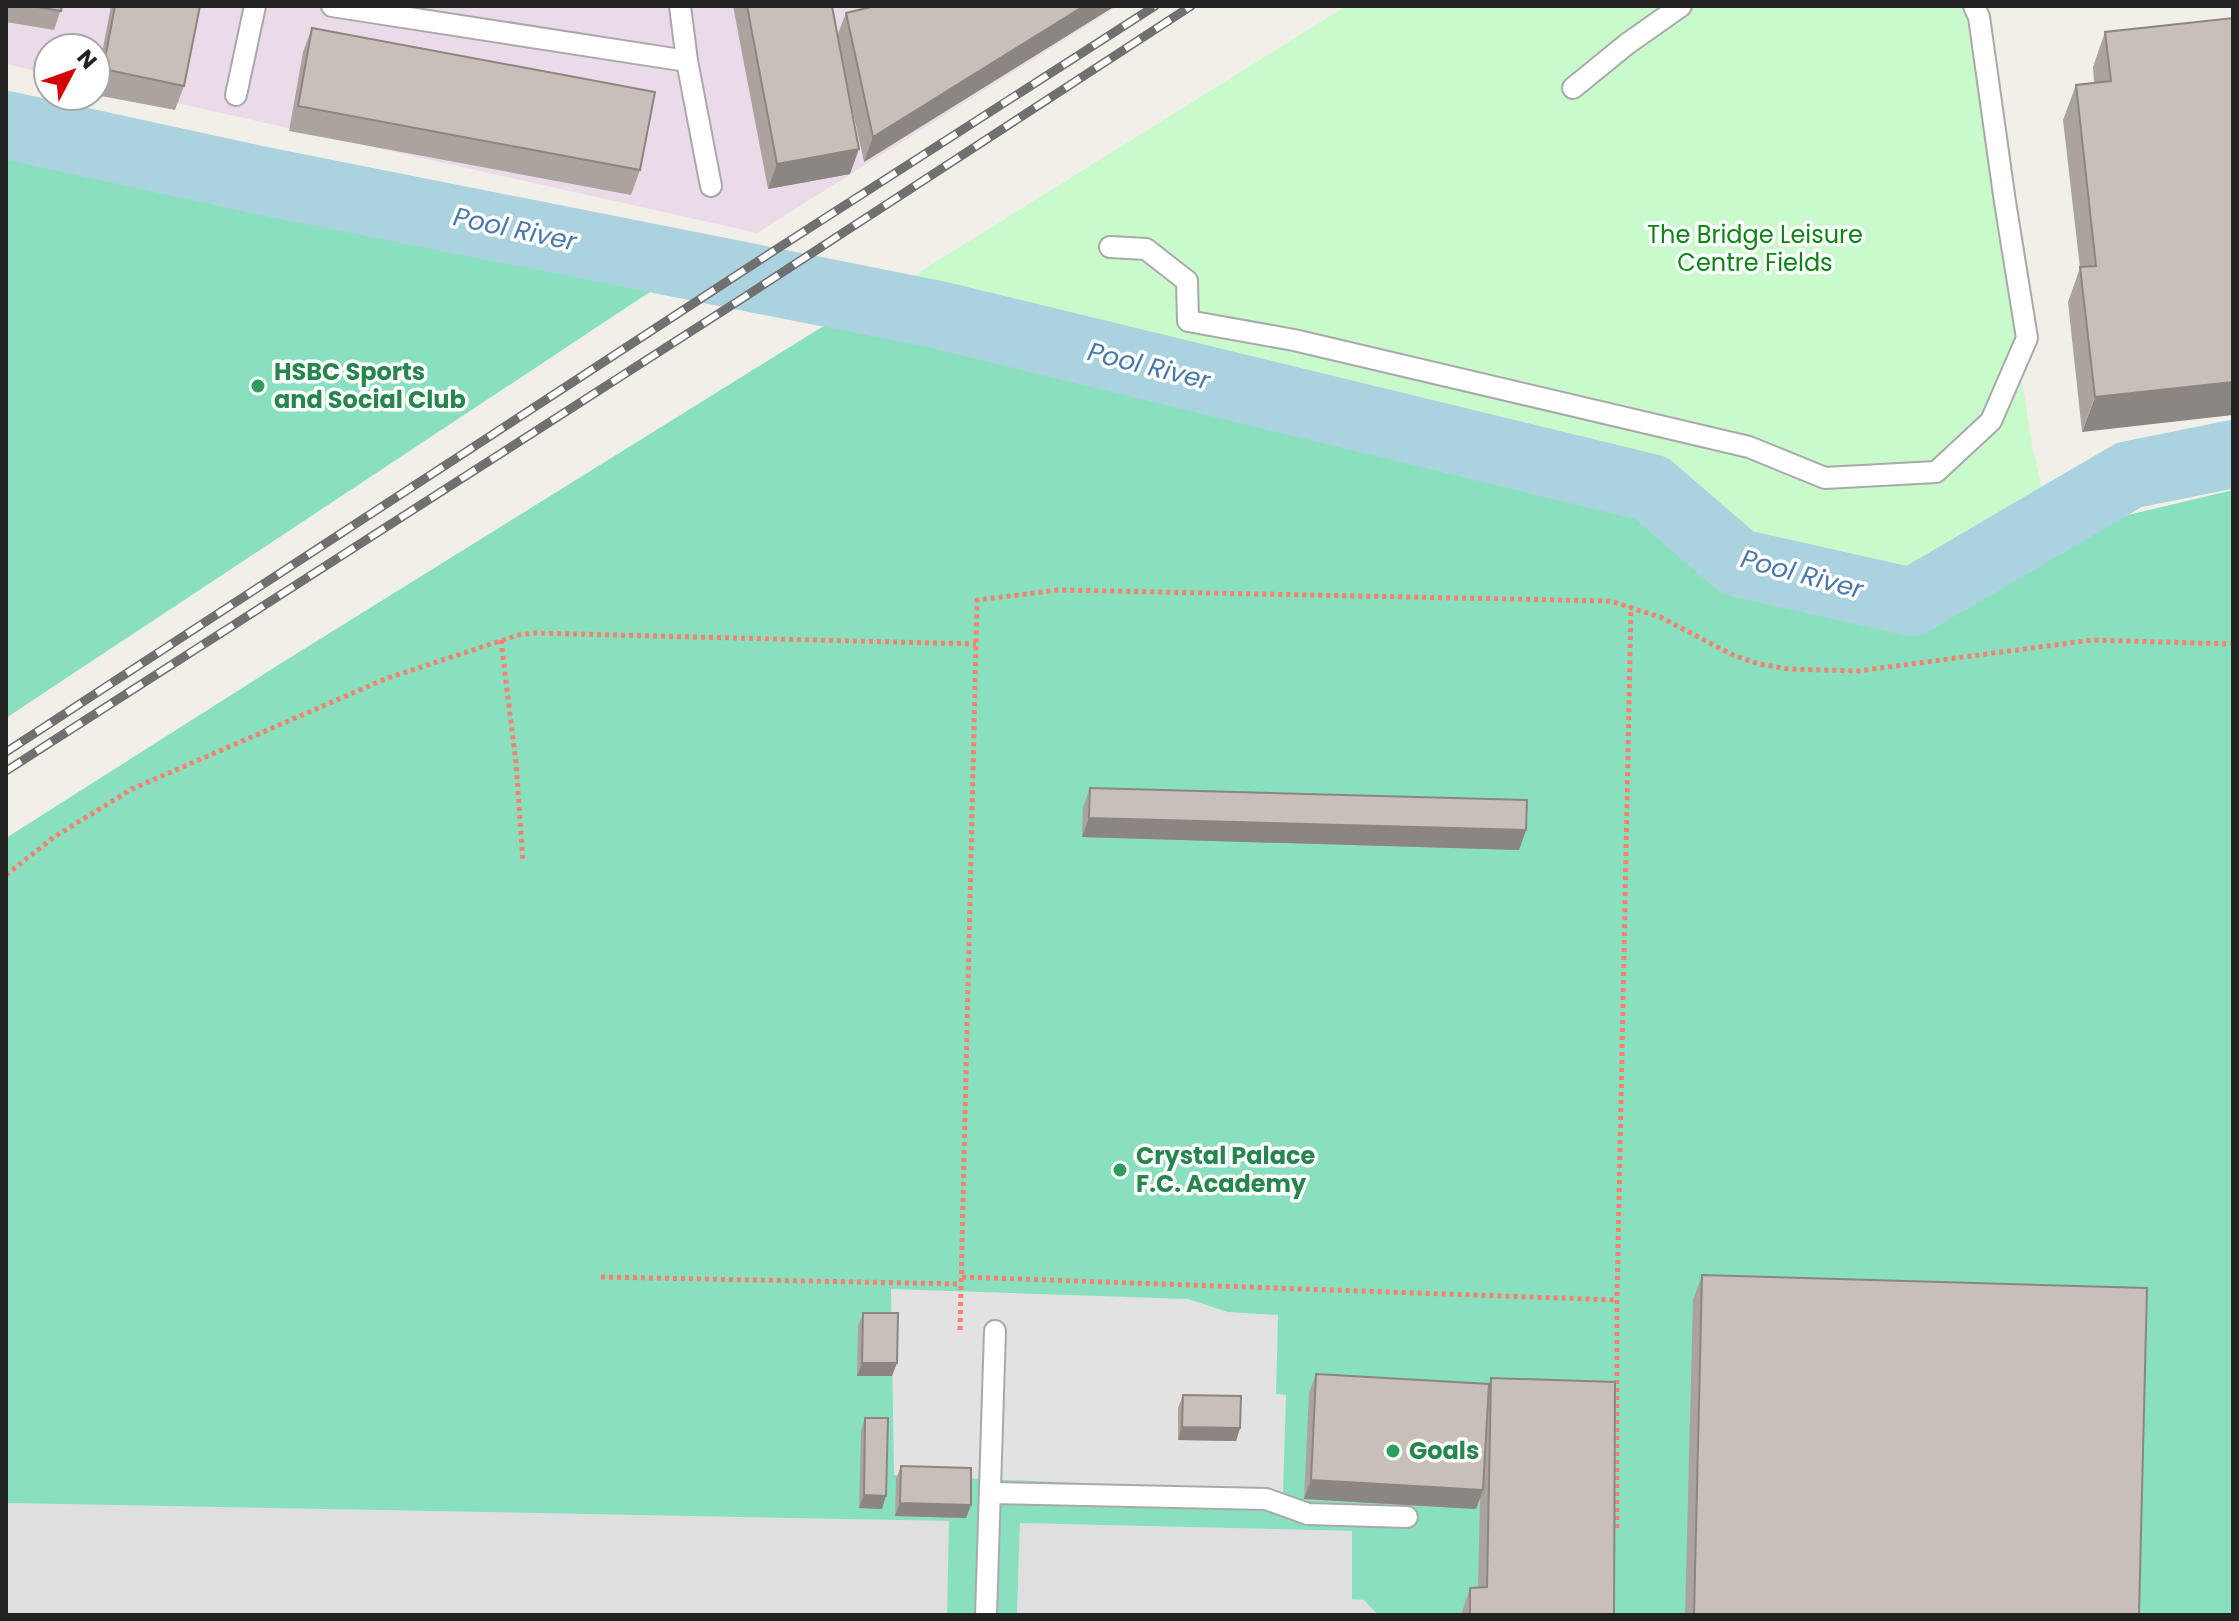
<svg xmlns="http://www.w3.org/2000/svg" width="2239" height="1621" font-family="Poppins,sans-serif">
<rect width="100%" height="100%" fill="#f2efe9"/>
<g fill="#e0dfdf">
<polygon points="6,1503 950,1521 947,1615 6,1615"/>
<polygon points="1020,1523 1352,1531 1352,1598 1364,1600 1378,1615 1017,1615"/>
</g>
<polygon fill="#ebdbe8" points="6,6 1118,6 757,233 96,85 96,48 48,48 48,74 6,64"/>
<polygon fill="#c8facc" points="1346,6 1965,6 2032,445 2043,494 1913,580 1750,552 1667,477 894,288"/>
<g fill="#88e0be">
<polygon points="6,150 326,219 495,247 662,284 6,718"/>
<polygon points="835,319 1624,479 1675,508 1741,576 1772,597 1798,607 1832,615 1881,619 1915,614 1953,603 2014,578 2090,524 2233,490 2233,1615 1378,1615 1364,1600 1352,1599 1352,1531 1020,1523 1017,1615 947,1615 949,1521 6,1503 6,838 283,662"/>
</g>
<polygon fill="#e2e2e2" points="891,1289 1188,1299 1228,1312 1278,1315 1276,1394 1286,1395 1283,1492 894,1475"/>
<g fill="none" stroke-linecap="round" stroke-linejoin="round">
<polyline stroke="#aad3df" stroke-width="68" points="6,125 259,180 939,315 1651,488 1738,563 1912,602 2129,475 2233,454"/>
<defs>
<g id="lane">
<polyline points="332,6 687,61"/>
<polyline points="680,6 687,61 711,186"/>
<polyline points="1573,88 1627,44 1681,6"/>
<polyline points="236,95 255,6"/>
<polyline points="1110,247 1146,249 1187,281 1188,321 1294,340 1749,447 1825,478 1936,472 1991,421 2027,338 2005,202 1979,17 1974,6"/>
<polyline points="990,1493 1266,1499 1308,1514 1407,1517"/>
<polyline points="986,1615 995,1331"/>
</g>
</defs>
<use href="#lane" stroke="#a9a9a9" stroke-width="24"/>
<g stroke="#fa8072" stroke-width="5" stroke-dasharray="4 4" stroke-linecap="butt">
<polyline points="501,640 516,763 523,862"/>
<polyline points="6,875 54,837 132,789 385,679 518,635 535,633 976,644"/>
<polyline points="601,1277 961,1284"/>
<polyline points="962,1277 1616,1300"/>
<polyline points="960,1330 977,600 1059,590 1610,601 1660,617 1733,655 1759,664 1789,669 1858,671 2092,640 2233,644"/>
<polyline points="1617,1528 1617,1300 1631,606"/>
</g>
<use href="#lane" stroke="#fff" stroke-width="20"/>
<defs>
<g id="rail">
<polyline points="6,752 769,254 1155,6"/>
<polyline points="6,771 743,298 1191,6"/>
</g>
</defs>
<use href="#rail" stroke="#707070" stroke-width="9"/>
<use href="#rail" stroke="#fff" stroke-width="6" stroke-dasharray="18" stroke-linecap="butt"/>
</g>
<g fill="#aba49e">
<polygon points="6,6 62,6 54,30 6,22"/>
<polygon points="111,6 200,6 184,86 175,110 96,95 96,84"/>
<polygon points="733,6 832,6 837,36 846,13 875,6 1115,6 864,162 841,57 850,174 768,189"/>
<polygon points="2233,18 2082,432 2068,302 2080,268 2063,120 2076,85 2094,83 2093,67 2105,32"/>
<polygon points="312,28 640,170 631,195 289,131 303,52"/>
<polygon points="1090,788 1526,830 1519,850 1082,837 1083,807"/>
<polygon points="1702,1275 2139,1615 1685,1615 1693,1300"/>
<polygon points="863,1313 892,1376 857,1376 858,1326"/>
<polygon points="1316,1374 1489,1384 1491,1378 1614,1615 1461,1615 1470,1588 1478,1588 1480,1498 1476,1509 1304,1499 1309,1393"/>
<polygon points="1183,1395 1240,1428 1236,1441 1178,1440 1178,1408"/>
<polygon points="865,1418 882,1509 859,1508 861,1431"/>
<polygon points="901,1466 971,1505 966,1518 895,1516 896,1479"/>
</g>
<g fill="#8b8681">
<polygon points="1084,6 1115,6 864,162 873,137"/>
<polygon points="859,149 850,174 768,189 777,164"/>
<polygon points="2233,382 2233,415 2082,432 2095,397"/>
<polygon points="1089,818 1526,830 1519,850 1082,837"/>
<polygon points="862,1363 897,1363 892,1376 857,1376"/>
<polygon points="1182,1427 1240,1428 1236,1441 1178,1440"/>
<polygon points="1311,1480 1483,1490 1476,1509 1304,1499"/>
<polygon points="864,1495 886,1496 882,1509 859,1508"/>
<polygon points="900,1503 971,1505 966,1518 895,1516"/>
</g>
<g fill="#c7bfb8" stroke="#8b8681" stroke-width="2">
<polygon points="32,6 62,6 61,11"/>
<polygon points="115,6 200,6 184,86 103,69"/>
<polygon points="747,6 832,6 859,149 777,164"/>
<polygon points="875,6 1084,6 873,137 846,13"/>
<polygon points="2233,18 2233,382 2095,397 2080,267 2096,266 2076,85 2111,81 2105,32"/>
<polygon points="312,28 655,92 640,170 298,106"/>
<polygon points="1090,788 1527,800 1526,830 1089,818"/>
<polygon points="1702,1275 2147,1288 2139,1615 1694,1615"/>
<polygon points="863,1313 898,1313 897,1363 862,1363"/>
<polygon points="1316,1374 1489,1384 1483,1490 1311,1480"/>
<polygon points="1491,1378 1615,1382 1614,1615 1470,1615 1470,1588 1487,1587"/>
<polygon points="1183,1395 1241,1396 1240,1428 1182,1427"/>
<polygon points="865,1418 888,1418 886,1496 864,1495"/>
<polygon points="901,1466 971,1468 971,1505 900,1503"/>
</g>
<g fill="#2e9e5b" stroke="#fff" stroke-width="3">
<circle cx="258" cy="386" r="8"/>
<circle cx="1120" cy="1170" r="8"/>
<circle cx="1393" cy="1451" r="8"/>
</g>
<g text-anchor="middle" stroke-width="7" stroke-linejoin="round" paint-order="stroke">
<g font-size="24" fill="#0c8416" stroke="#fff">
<text x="1755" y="243">The Bridge Leisure<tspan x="1755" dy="28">Centre Fields</tspan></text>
</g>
<g font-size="24" font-weight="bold" fill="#27864d" stroke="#fff" text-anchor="start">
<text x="274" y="380">HSBC Sports<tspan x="274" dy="28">and Social Club</tspan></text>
<text x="1136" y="1164">Crystal Palace<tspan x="1136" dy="28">F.C. Academy</tspan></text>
<text x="1409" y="1459">Goals</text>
</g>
<g font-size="26" font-style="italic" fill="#4a7aab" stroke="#fff">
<text transform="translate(515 229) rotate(12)" y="9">Pool River</text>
<text transform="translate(1149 366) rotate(14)" y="9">Pool River</text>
<text transform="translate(1802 574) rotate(15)" y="9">Pool River</text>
</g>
</g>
<rect width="2239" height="1621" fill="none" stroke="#222222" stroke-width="16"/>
<g transform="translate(72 72) rotate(49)"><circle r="38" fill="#ffffff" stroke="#a7a7a7" stroke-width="2"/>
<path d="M0-6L14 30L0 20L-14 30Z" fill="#d40000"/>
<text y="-12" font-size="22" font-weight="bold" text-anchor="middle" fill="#222222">N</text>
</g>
</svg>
